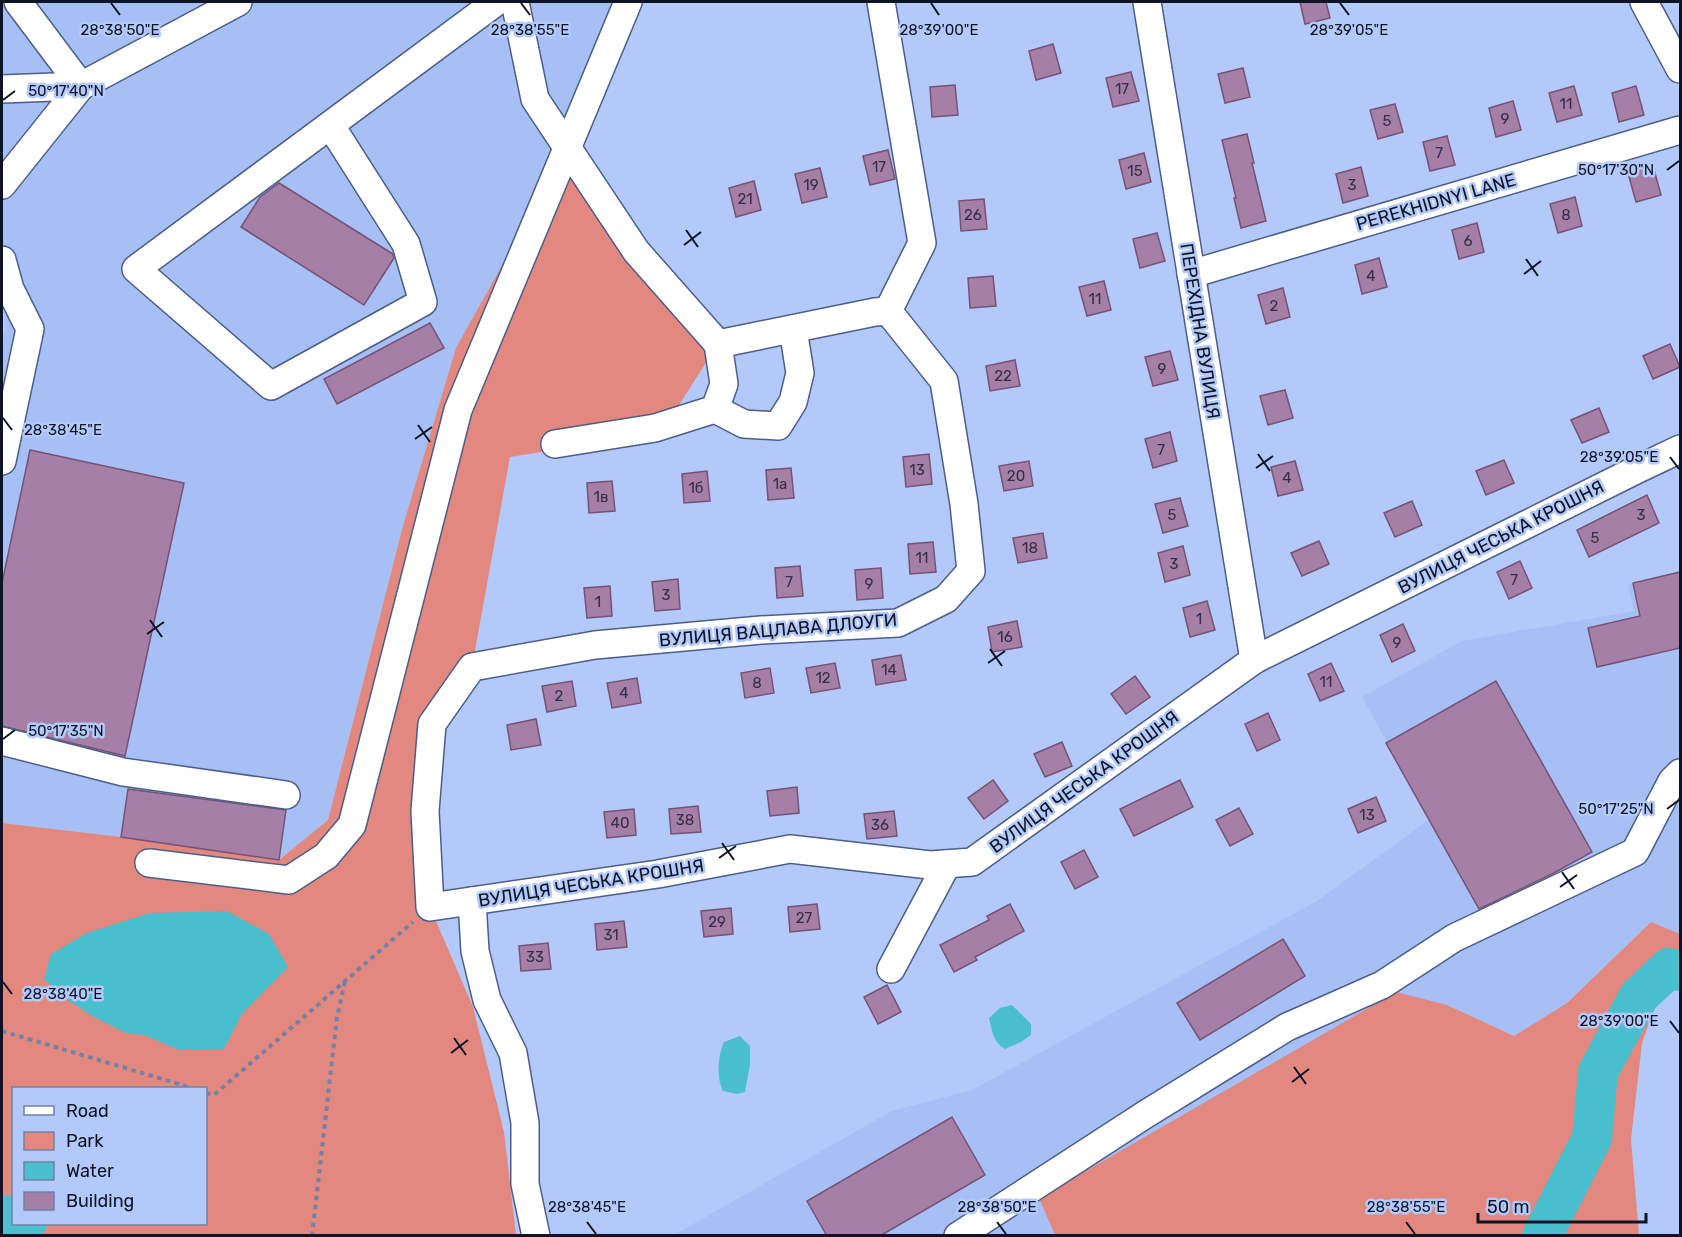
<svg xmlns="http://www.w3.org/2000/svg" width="1682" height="1237" font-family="Rubik,sans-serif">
<rect width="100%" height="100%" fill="#b3c9f9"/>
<g fill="#a6bff5">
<polygon points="2,2 628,2 403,526 328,820 279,860 121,837 2,823 2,344 6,329 2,289"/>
<polygon points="1680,571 1680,934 1651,922 1567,1003 1514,1036 1447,1005 1039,1198 1055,1235 672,1236 892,1111 972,1090 1317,901 1430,819 1362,697 1462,641 1634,611 1628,585"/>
</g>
<g fill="#e2887f" fill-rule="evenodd">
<path d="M 568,147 L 718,344 L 661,433 L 510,457 L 472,667 L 432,724 L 430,907 L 473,1007 L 504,1132 L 516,1235 L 2,1236 L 2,823 L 121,837 L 279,860 L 328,820 L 403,526 L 456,348 ZM 14,1088 L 206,1088 L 206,1224 L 14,1224 Z"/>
<polygon points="1651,922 1680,934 1680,971 1669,969 1642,1043 1631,1139 1639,1235 1055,1235 1039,1198 1396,992 1447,1005 1514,1036 1567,1003"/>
</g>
<g fill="#4abfcd">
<polygon points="227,911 269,934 288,967 242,1014 224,1049 179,1050 144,1035 126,1033 94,1017 66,999 44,979 51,954 87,933 150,913"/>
<path d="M 1012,1005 L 1031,1024 L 1031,1035 L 1021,1042 L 1005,1049 C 993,1042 992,1031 989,1018 L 1000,1008 Z"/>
<path d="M 740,1036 L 750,1046 L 750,1064 L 745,1092 L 737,1094 L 723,1091 C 716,1077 718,1055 724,1042 Z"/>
<polygon points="2,1195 13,1196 14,1224 49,1224 42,1235 2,1235"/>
</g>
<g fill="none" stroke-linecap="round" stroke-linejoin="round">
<polyline stroke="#4abfcd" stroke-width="40" points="1542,1236 1592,1138 1598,1072 1639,996 1669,968 1680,971"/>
</g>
<g fill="#a57fa6" stroke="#765277" stroke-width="1.5">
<polygon points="1300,2 1326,2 1330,18 1305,24"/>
<polygon points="1053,44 1061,73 1036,80 1029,51"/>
<polygon points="1243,68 1250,97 1225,103 1218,74"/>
<polygon points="1131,72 1139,101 1113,107 1106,78"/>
<polygon points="955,85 958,115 932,117 930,87"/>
<polygon points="1574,86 1582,115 1557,122 1549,93"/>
<polygon points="1636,86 1644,115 1619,122 1612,93"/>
<polygon points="1513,101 1521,130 1496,137 1489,108"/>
<polygon points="1395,104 1403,132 1378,139 1370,110"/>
<polygon points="1247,134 1254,163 1252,163 1266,221 1241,228 1234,198 1236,198 1222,140"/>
<polygon points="1447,136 1455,165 1430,171 1423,142"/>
<polygon points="888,150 895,179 870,185 863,156"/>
<polygon points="1144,153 1151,182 1126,189 1119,160"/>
<polygon points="1653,166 1661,195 1636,202 1628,173"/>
<polygon points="1361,167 1368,196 1343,203 1336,174"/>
<polygon points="820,168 827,197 802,203 795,174"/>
<polygon points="754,181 761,210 736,217 729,188"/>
<polygon points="279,183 393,254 394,258 364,305 241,227 260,197"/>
<polygon points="1575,197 1582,226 1558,233 1550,204"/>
<polygon points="984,199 987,229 961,231 959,201"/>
<polygon points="1477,223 1484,252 1459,259 1452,230"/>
<polygon points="1157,233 1165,261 1140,268 1133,239"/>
<polygon points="1379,258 1387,287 1362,294 1355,265"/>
<polygon points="993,276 996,306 970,308 968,278"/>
<polygon points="1104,281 1111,310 1087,316 1079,287"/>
<polygon points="1283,288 1290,317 1266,324 1258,295"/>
<polygon points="430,323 444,348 337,404 324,379"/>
<polygon points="1670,344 1680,367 1653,379 1643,356"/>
<polygon points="1170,351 1178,380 1153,386 1145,357"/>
<polygon points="1015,360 1020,386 990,391 986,366"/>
<polygon points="1285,390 1293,418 1268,425 1260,396"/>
<polygon points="1599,408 1609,432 1582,443 1571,420"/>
<polygon points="1170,432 1177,461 1153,468 1145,439"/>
<polygon points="30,450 184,483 125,756 2,726 2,583"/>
<polygon points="929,454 932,484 906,487 903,457"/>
<polygon points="1504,460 1514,483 1486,495 1476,471"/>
<polygon points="1029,461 1033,486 1004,491 999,466"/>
<polygon points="1295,461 1303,490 1278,496 1271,467"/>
<polygon points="791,468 794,498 768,500 766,470"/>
<polygon points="707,471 710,501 684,503 682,474"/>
<polygon points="612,481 615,511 589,513 587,483"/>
<polygon points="1647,495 1659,523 1589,557 1577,530"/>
<polygon points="1180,498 1188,526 1163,533 1155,504"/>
<polygon points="1412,501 1422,525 1395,537 1384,513"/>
<polygon points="1043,533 1047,558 1018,563 1013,538"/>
<polygon points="1319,541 1329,564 1302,576 1291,553"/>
<polygon points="933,542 936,572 910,574 908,544"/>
<polygon points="1183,546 1190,575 1165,582 1158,553"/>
<polygon points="1520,561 1532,588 1509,599 1497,572"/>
<polygon points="800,566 803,596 777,598 775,568"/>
<polygon points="881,568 883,598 857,600 855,570"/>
<polygon points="1680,572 1680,648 1597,667 1588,628 1640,616 1633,583"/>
<polygon points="678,579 680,609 655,611 652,582"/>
<polygon points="610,586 612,616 587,618 584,588"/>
<polygon points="1207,601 1215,630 1190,637 1183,608"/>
<polygon points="1017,621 1022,647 992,652 988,627"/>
<polygon points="1403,624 1415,651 1392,662 1380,635"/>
<polygon points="901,655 906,680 876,685 872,660"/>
<polygon points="835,663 840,688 811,693 806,668"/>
<polygon points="1331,663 1344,691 1320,701 1308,674"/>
<polygon points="770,668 774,693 745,698 741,673"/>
<polygon points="1135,676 1150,697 1126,714 1111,694"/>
<polygon points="637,678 641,703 612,708 607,683"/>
<polygon points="572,681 576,706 547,712 542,686"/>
<polygon points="1496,681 1592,852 1552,874 1479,909 1386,743"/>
<polygon points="1268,713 1280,740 1257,751 1245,724"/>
<polygon points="536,719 541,745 511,750 507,725"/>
<polygon points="1062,742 1072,766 1045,777 1034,754"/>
<polygon points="993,780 1008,801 984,819 968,798"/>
<polygon points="1180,780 1193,807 1134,836 1120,809"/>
<polygon points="797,787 799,813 770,816 767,791"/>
<polygon points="128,789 286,810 279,860 121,837"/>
<polygon points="1376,797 1386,821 1358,833 1348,809"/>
<polygon points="698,806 701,832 671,834 669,809"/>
<polygon points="1239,808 1253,834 1230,846 1216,820"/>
<polygon points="634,809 636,835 607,838 604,812"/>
<polygon points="894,811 897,836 867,839 864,814"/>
<polygon points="1084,850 1098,877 1075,889 1061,862"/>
<polygon points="817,904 820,929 790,932 788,907"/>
<polygon points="1010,904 1024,931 975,957 977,960 954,972 940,945 989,920 987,916"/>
<polygon points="731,908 733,934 704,937 701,911"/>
<polygon points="624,921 627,947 597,950 595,924"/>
<polygon points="1283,939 1305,976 1200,1040 1177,1003"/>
<polygon points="548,943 551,969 521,971 519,946"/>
<polygon points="887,985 901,1012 878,1024 864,997"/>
<polygon points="952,1117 985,1175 880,1236 827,1236 807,1201"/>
</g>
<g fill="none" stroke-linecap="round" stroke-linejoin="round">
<defs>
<g id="minor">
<polyline points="18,2 81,86"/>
<polyline points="515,2 535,99 636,251 718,344 875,312 888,311"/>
<polyline points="881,2 922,243 888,311 944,381 964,504 971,571 946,599 898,623 761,630 595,645 472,667 432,724 425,811 430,907 658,874 790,849 930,865 972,862 1254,660 1638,469 1680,449"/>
<polyline points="1147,2 1254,660"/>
<polyline points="1644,2 1680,69"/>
<polyline points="2,89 81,86"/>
<polyline points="331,126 406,244 423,302 271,386 136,269 496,2"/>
<polyline points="2,185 81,86 238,2"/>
<polyline points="2,260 10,289 30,329 2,461"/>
<polyline points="1191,274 1680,130"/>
<polyline points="715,409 744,424 778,426 793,402 800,373 793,329"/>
<polyline points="555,444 655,428 715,409 724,384 718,344"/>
<polyline points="2,741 123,772 286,795"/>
<polyline points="149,863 289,880 326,856 352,825 458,410 628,2"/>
<polyline points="472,901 475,951 487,1000 513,1053 525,1123 525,1184 536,1236"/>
<polyline points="891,969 947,864"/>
<polyline points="958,1236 1146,1114 1287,1027 1382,985 1454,938 1635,852 1672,781 1680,773"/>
</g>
</defs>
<use href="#minor" stroke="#4c5e88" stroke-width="30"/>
<g stroke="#7282a6" stroke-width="4" stroke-dasharray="4.5 4.5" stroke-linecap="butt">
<polyline points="2,1031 192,1088"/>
<polyline points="206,1093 214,1095 413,922"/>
<polyline points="312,1236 337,1017 345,981"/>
</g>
<use href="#minor" stroke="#fff" stroke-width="27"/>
</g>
<path fill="none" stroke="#0d1425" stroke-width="2" d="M 111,3 L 120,15M 521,3 L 530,15M 931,3 L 939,15M 1340,3 L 1349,15M 3,100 L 15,91M 1667,170 L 1679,161M 686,230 L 698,247M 684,245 L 701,232M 1526,259 L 1538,276M 1524,274 L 1541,261M 3,418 L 12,430M 418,425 L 430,442M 415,439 L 432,427M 1258,454 L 1270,471M 1670,457 L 1679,469M 1256,468 L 1273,456M 150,620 L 162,637M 147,634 L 164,622M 990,649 L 1002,666M 988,663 L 1005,651M 3,739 L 15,730M 1667,809 L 1679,800M 722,843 L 734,860M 719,858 L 736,846M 1562,872 L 1574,889M 1560,887 L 1577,875M 3,982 L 12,994M 1670,1021 L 1679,1033M 454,1038 L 466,1055M 451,1053 L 468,1040M 1294,1067 L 1306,1084M 1292,1082 L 1309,1069M 587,1222 L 596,1234M 997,1222 L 1006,1234M 1406,1222 L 1415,1234"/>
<g text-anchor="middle" stroke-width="5" stroke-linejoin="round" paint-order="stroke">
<g font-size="15" fill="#332f45">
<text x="1122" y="94">17</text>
<text x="1566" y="109">11</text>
<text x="1505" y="124">9</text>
<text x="1387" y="126">5</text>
<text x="1439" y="158">7</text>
<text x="879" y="172">17</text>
<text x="1135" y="176">15</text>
<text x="811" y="190">19</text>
<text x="1352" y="190">3</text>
<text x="745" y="204">21</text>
<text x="973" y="220">26</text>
<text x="1566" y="220">8</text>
<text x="1468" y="246">6</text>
<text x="1371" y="281">4</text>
<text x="1095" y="304">11</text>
<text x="1274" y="311">2</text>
<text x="1162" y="374">9</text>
<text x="1003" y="381">22</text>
<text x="1161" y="455">7</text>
<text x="917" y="475">13</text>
<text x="1016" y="481">20</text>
<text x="1287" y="483">4</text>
<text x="780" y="489">1а</text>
<text x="696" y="493">1б</text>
<text x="601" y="502">1в</text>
<text x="1172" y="520">5</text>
<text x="1641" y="520">3</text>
<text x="1595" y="543">5</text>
<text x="1030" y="553">18</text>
<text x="922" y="563">11</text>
<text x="1174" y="569">3</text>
<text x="1514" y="585">7</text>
<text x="789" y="587">7</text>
<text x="869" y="589">9</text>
<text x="666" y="600">3</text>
<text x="598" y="607">1</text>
<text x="1199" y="624">1</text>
<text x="1005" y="642">16</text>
<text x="1397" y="648">9</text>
<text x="889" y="675">14</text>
<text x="823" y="683">12</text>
<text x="1326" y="687">11</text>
<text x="757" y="688">8</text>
<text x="624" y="698">4</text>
<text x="559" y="701">2</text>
<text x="1367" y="820">13</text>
<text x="685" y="825">38</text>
<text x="620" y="828">40</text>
<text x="880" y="830">36</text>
<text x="804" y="923">27</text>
<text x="717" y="927">29</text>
<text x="611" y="940">31</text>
<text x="535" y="962">33</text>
</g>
<g font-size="18" fill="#0d1425" stroke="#b3c9f9">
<text transform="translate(1436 202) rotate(-16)" y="6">PEREKHIDNYI LANE</text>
<text transform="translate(1200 331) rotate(81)" y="6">ПЕРЕХІДНА ВУЛИЦЯ</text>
<text transform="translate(1501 537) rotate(-27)" y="6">ВУЛИЦЯ ЧЕСЬКА КРОШНЯ</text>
<text transform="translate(778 630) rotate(-5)" y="6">ВУЛИЦЯ ВАЦЛАВА ДЛОУГИ</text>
<text transform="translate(1084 782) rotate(-36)" y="6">ВУЛИЦЯ ЧЕСЬКА КРОШНЯ</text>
<text transform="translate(591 883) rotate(-9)" y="6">ВУЛИЦЯ ЧЕСЬКА КРОШНЯ</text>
</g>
</g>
<g font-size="15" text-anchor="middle" fill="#0d1425" stroke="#b3c9f9" stroke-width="5" stroke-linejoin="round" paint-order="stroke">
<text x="120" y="35">28°38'50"E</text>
<text x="530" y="35">28°38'55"E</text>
<text x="939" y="35">28°39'00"E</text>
<text x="1349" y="35">28°39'05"E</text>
<text x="66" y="96">50°17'40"N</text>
<text x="1616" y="175">50°17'30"N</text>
<text x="63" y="435">28°38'45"E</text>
<text x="1619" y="462">28°39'05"E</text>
<text x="66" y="736">50°17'35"N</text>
<text x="1616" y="814">50°17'25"N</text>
<text x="63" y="999">28°38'40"E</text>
<text x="1619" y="1026">28°39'00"E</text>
<text x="587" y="1212">28°38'45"E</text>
<text x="997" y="1212">28°38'50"E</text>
<text x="1406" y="1212">28°38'55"E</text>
</g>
<rect width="1682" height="1237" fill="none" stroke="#0d1425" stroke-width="6"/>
<rect x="12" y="1087" width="195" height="138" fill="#b3c9f9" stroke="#7181a4" stroke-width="1.5"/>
<rect x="24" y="1106" width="30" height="9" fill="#ffffff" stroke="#7181a4" stroke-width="1.5"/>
<text x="66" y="1117" font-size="18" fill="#0d1425">Road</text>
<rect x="24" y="1132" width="30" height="18" fill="#e2887f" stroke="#7181a4" stroke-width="1.5"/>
<text x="66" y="1147" font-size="18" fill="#0d1425">Park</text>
<rect x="24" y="1162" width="30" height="18" fill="#4abfcd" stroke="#7181a4" stroke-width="1.5"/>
<text x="66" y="1177" font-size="18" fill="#0d1425">Water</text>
<rect x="24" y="1192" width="30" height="18" fill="#a57fa6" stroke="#7181a4" stroke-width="1.5"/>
<text x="66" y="1207" font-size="18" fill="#0d1425">Building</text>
<path d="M1478 1213v9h168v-9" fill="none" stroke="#0d1425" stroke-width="3"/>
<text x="1487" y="1213" font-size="18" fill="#0d1425" stroke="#b3c9f9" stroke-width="4.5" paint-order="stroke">50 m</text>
</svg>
